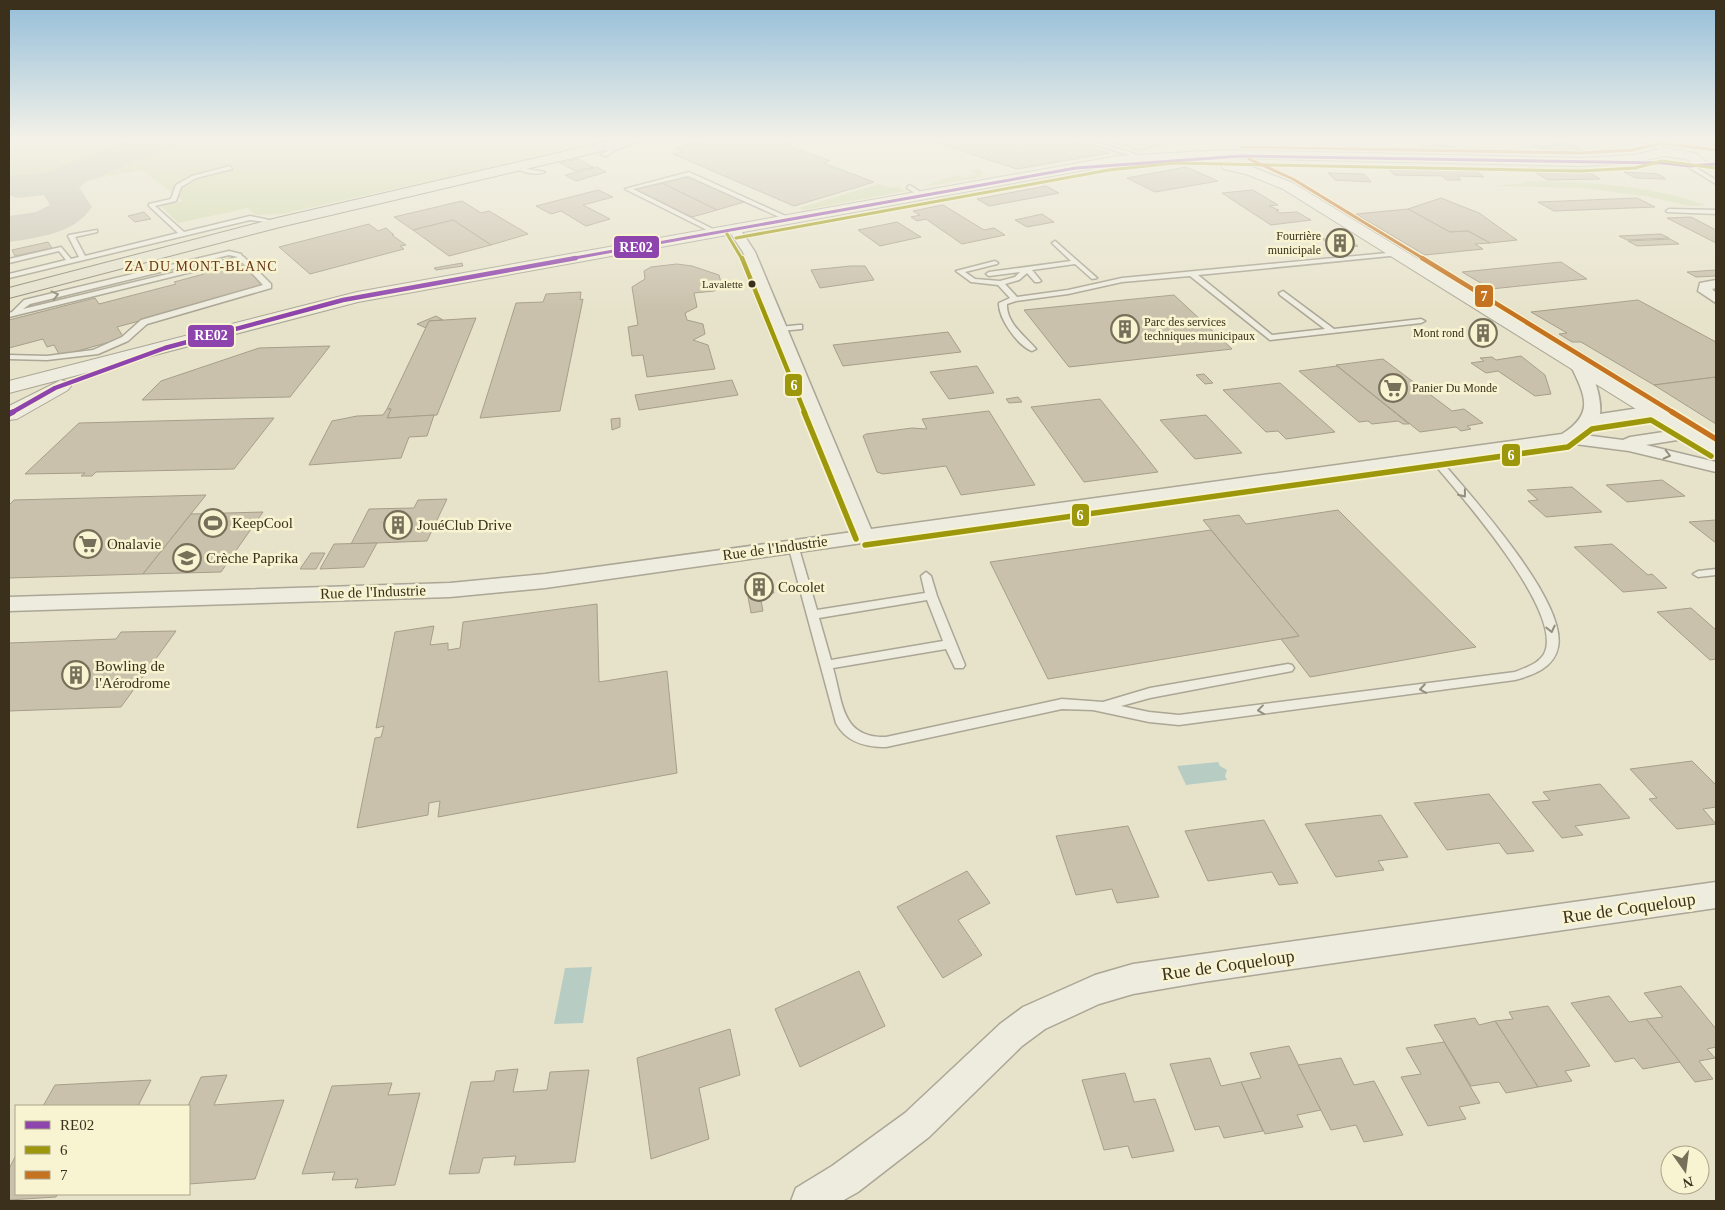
<svg xmlns="http://www.w3.org/2000/svg" width="1725" height="1210" font-family="Georgia,serif">
<rect width="100%" height="100%" fill="#e7e3cb"/>
<g fill="#d1d9ac">
<polygon points="146,140 76,167 9,179 10,140"/>
<polygon points="177,140 610,140 516,162 506,161 507,164 282,214 255,215 248,208 178,223 161,206 183,201 142,170 90,180 85,176"/>
<polygon points="978,169 983,173 978,178 921,187 956,175 964,178 977,174 971,171"/>
<path d="M 1525,181 C 1586,182 1646,184 1705,205 L 1690,206 L 1650,197 L 1586,188 L 1493,186 L 1526,183 Z"/>
<polygon points="879,184 890,188 898,186 906,191 804,210 799,208"/>
</g>
<g fill="#b7cdc3">
<polygon points="1218,762 1220,766 1227,770 1225,776 1227,780 1186,785 1177,766"/>
<polygon points="592,967 583,1023 554,1024 565,968"/>
</g>
<g fill="none" stroke-linecap="round" stroke-linejoin="round">
<path fill="#cac6b4" fill-rule="evenodd" d="M 127,140 L 177,140 L 172,147 L 88,181 L 79,187 L 92,207 C 74,234 40,237 9,242 L 9,216 L 36,212 L 50,205 L 44,195 L 18,198 L 9,195 L 9,177 C 19,174 45,174 51,171 C 76,161 101,150 127,140 Z"/>
</g>
<g fill="#cac1ac" stroke="#a79e8a">
<polygon points="706,140 805,140 787,145 830,161 823,163 874,182 794,206 673,154 683,152 675,148"/>
<polygon points="929,140 1075,140 1078,141 1075,143 1109,153 1017,169"/>
<polygon points="1171,140 1168,141 1173,142 1166,145 1161,144 1141,151 1108,141"/>
<polygon points="1554,143 1566,143 1585,152 1547,152 1534,145 1559,146"/>
<polygon points="1421,145 1451,146 1459,151 1428,151"/>
<polygon points="578,159 593,167 575,171 560,163"/>
<polygon points="597,167 606,172 576,181 565,175"/>
<polygon points="1186,167 1218,181 1155,192 1127,178"/>
<polygon points="1387,167 1475,170 1484,177 1457,176 1461,180 1447,180 1442,176 1394,175"/>
<polygon points="1528,168 1585,169 1600,179 1548,180"/>
<polygon points="1624,172 1658,174 1666,179 1635,178"/>
<polygon points="1328,173 1364,174 1371,182 1335,180"/>
<polygon points="685,175 744,202 717,210 660,182"/>
<polygon points="660,182 717,210 692,217 634,189"/>
<polygon points="1046,186 1059,193 989,206 977,199"/>
<polygon points="598,190 613,197 583,205 610,219 586,226 561,211 551,214 536,206"/>
<polygon points="1253,190 1278,205 1269,206 1279,210 1276,211 1280,213 1297,212 1311,220 1271,225 1222,193"/>
<polygon points="1441,198 1479,213 1517,240 1490,243 1468,231 1450,232 1408,209"/>
<polygon points="1637,198 1655,207 1554,211 1538,202"/>
<polygon points="462,201 481,213 489,211 528,234 491,245 453,220 413,230 394,217"/>
<polygon points="943,205 984,230 994,228 1005,235 962,244 926,219 917,221 911,217 920,215 913,211"/>
<polygon points="1408,209 1450,232 1468,231 1490,243 1475,244 1483,249 1425,255 1356,214"/>
<polygon points="144,212 151,219 135,222 128,216"/>
<polygon points="1042,214 1054,222 1027,227 1015,220"/>
<polygon points="1691,217 1716,230 1716,243 1667,218"/>
<polygon points="453,220 491,245 449,256 413,230"/>
<polygon points="897,222 921,237 880,246 858,230"/>
<polygon points="369,224 378,231 386,228 394,235 392,235 406,245 400,246 404,249 310,274 279,247"/>
<polygon points="1661,234 1669,238 1627,240 1619,236"/>
<polygon points="1343,237 1358,246 1338,250 1322,239"/>
<polygon points="1670,239 1679,244 1637,246 1628,241"/>
<polygon points="48,242 52,248 15,256 12,250"/>
<polygon points="1561,262 1587,279 1491,289 1462,272"/>
<polygon points="462,263 463,266 436,270 434,268"/>
<polygon points="677,264 692,266 719,275 722,286 714,291 694,293 697,307 685,313 687,320 703,324 705,334 693,340 708,345 715,369 647,377 643,355 632,356 628,327 638,325 632,287 645,279 644,271 651,267"/>
<polygon points="242,265 264,287 117,327 124,338 60,356 54,345 47,347 43,339 9,348 9,320 95,298 99,304 176,284 174,282 204,274 202,273"/>
<polygon points="851,266 865,266 874,280 820,288 811,270"/>
<polygon points="1716,270 1716,276 1696,277 1687,272"/>
<polygon points="581,292 580,300 583,299 560,411 480,418 516,303 543,302 546,294"/>
<polygon points="1174,295 1232,349 1069,367 1024,310"/>
<polygon points="1638,300 1716,342 1716,377 1654,385 1581,342 1572,342 1559,334 1567,333 1531,312"/>
<polygon points="436,316 443,320 429,321 426,328 417,324"/>
<polygon points="476,318 437,415 387,418 391,409 387,409 429,321"/>
<polygon points="1486,330 1495,335 1479,337 1471,331"/>
<polygon points="948,332 961,352 843,366 833,345"/>
<polygon points="330,346 290,397 142,400 161,381 259,348"/>
<polygon points="1521,356 1545,375 1551,394 1535,396 1498,371 1486,373 1471,363 1484,361 1480,358 1492,357 1496,360"/>
<polygon points="1383,359 1452,411 1464,409 1483,423 1467,426 1471,429 1461,431 1456,427 1420,432 1336,365"/>
<polygon points="977,366 994,393 949,399 930,372"/>
<polygon points="1337,366 1409,424 1403,424 1398,421 1372,424 1368,421 1359,422 1299,371"/>
<polygon points="1204,374 1213,383 1205,384 1196,375"/>
<polygon points="1716,377 1716,424 1654,385"/>
<polygon points="732,380 738,395 639,410 635,395"/>
<polygon points="1280,383 1335,432 1286,439 1278,431 1266,432 1223,390"/>
<polygon points="1018,397 1022,402 1009,403 1006,399"/>
<polygon points="1100,399 1158,472 1084,482 1031,407"/>
<polygon points="387,409 391,409 387,418 434,415 427,436 409,437 401,458 309,465 332,421 357,416 383,415"/>
<polygon points="989,411 1035,485 961,495 946,466 883,474 877,472 863,436 866,434 912,428 927,429 922,419"/>
<polygon points="1206,415 1242,453 1195,459 1160,420"/>
<polygon points="274,418 234,469 96,472 92,476 81,476 85,473 25,474 79,423"/>
<polygon points="620,418 620,427 612,430 611,419"/>
<polygon points="1662,480 1685,496 1627,502 1606,485"/>
<polygon points="1572,487 1602,512 1546,517 1528,501 1538,500 1527,490"/>
<polygon points="206,495 143,574 9,578 9,505 14,500"/>
<polygon points="447,499 427,541 351,544 369,509 414,508 418,500"/>
<polygon points="1338,510 1476,647 1310,677 1281,639 1299,636 1203,520 1239,515 1246,524"/>
<polygon points="263,512 221,572 143,574 191,514"/>
<polygon points="1716,520 1716,543 1689,522"/>
<polygon points="1211,530 1299,636 1048,679 990,562"/>
<polygon points="377,543 364,567 320,569 334,544"/>
<polygon points="1612,544 1648,575 1652,574 1667,588 1623,592 1574,547"/>
<polygon points="311,553 325,553 316,569 300,569"/>
<polygon points="758,578 770,578 774,593 748,595 745,580"/>
<polygon points="760,595 763,611 751,613 748,597"/>
<polygon points="597,604 599,682 667,671 677,773 438,817 440,801 429,803 428,815 357,828 375,738 381,737 384,726 376,728 395,632 434,626 430,645 448,643 448,650 460,648 463,622"/>
<polygon points="1691,608 1716,630 1716,659 1710,660 1657,612"/>
<polygon points="176,631 121,707 9,711 9,643 116,639 121,632"/>
<polygon points="1692,761 1716,785 1716,807 1703,809 1716,824 1677,829 1649,799 1657,798 1630,769"/>
<polygon points="1600,784 1630,818 1575,826 1583,835 1562,838 1532,802 1550,800 1543,792"/>
<polygon points="1489,794 1534,851 1507,854 1499,843 1447,850 1414,803"/>
<polygon points="1381,815 1408,857 1378,861 1384,870 1336,877 1305,824"/>
<polygon points="1264,820 1298,883 1279,885 1272,872 1208,881 1185,831"/>
<polygon points="1128,826 1159,897 1117,903 1112,889 1076,895 1056,836"/>
<polygon points="967,871 990,903 958,920 982,955 943,978 897,907"/>
<polygon points="859,971 885,1026 800,1067 775,1009"/>
<polygon points="1681,986 1716,1029 1716,1047 1707,1049 1715,1058 1699,1061 1713,1079 1695,1082 1646,1019 1663,1017 1644,993"/>
<polygon points="1609,996 1629,1022 1646,1019 1680,1062 1643,1069 1634,1058 1615,1062 1571,1003"/>
<polygon points="1548,1006 1590,1066 1565,1071 1572,1081 1538,1087 1495,1021 1513,1019 1509,1012"/>
<polygon points="1475,1018 1479,1025 1495,1021 1538,1087 1506,1093 1499,1082 1471,1086 1434,1025"/>
<polygon points="730,1029 740,1075 699,1088 709,1139 651,1159 637,1058"/>
<polygon points="1444,1042 1480,1103 1459,1107 1466,1119 1428,1126 1401,1077 1421,1074 1406,1048"/>
<polygon points="1289,1046 1321,1110 1297,1115 1303,1127 1265,1134 1241,1082 1261,1078 1250,1053"/>
<polygon points="1210,1058 1221,1086 1241,1082 1263,1131 1224,1138 1219,1126 1195,1130 1170,1064"/>
<polygon points="1341,1058 1354,1085 1374,1081 1403,1135 1364,1142 1356,1125 1331,1130 1298,1065"/>
<polygon points="518,1069 513,1092 547,1090 550,1072 589,1070 575,1162 514,1165 516,1156 483,1158 479,1173 449,1174 471,1082 494,1081 496,1071"/>
<polygon points="1125,1073 1134,1102 1155,1099 1174,1151 1132,1158 1128,1146 1104,1150 1082,1080"/>
<polygon points="227,1075 214,1105 284,1100 255,1179 189,1184 188,1106 201,1077"/>
<polygon points="151,1080 138,1106 43,1106 55,1085"/>
<polygon points="392,1083 388,1095 420,1093 395,1185 355,1188 358,1179 332,1180 335,1172 302,1174 332,1086"/>
<polygon points="16,1155 16,1194 58,1194 56,1197 9,1200 9,1169"/>
</g>
<g fill="none" stroke-linecap="round" stroke-linejoin="round">
<defs>
<g id="service">
<polygon points="634,140 642,140 615,150 606,156 601,155 611,148"/>
<polygon points="1080,140 1089,140 1133,153 1138,158 1133,159 1129,155"/>
<polygon points="1638,140 1646,140 1677,153 1672,154"/>
<polygon points="1690,164 1716,180 1716,184 1688,167"/>
<path d="M 516,165 L 527,169 L 545,172 C 535,176 524,172 514,168 Z"/>
<polygon points="230,166 232,169 196,178 181,187 176,201 155,206 184,232 250,216 279,222 279,224 250,220 9,278 9,274 66,260 59,251 9,263 9,259 61,247 71,259 79,257 68,236 69,235 97,230 97,232 75,237 85,256 178,233 149,206 149,204 171,199 176,185 192,176"/>
<polygon points="689,172 790,218 791,219 786,220 688,176 633,189 717,231 717,233 715,234 625,189"/>
<polygon points="909,185 911,186 925,195 920,196 907,188"/>
<polygon points="1669,209 1716,210 1716,214 1667,212 1666,211"/>
<path d="M 1055,241 L 1097,278 L 1092,279 L 1075,264 L 1032,270 L 1041,281 L 1039,282 L 1035,282 L 1027,273 L 1019,280 L 1005,284 L 1017,297 L 1068,290 L 1122,278 L 1398,252 L 1400,253 L 1400,255 L 1198,275 L 1272,335 L 1325,329 L 1280,295 L 1279,293 L 1283,291 L 1334,329 L 1421,319 L 1425,321 L 1421,323 L 1270,340 L 1190,276 L 1122,282 L 1068,294 L 1016,301 L 1007,304 C 1006,323 1025,336 1036,349 L 1032,351 C 1018,346 998,318 999,303 L 1010,298 L 998,285 L 971,282 L 956,271 L 995,261 L 998,263 L 997,264 L 965,272 L 975,279 L 1000,281 L 1015,277 L 1020,272 L 989,276 L 986,274 L 989,272 L 1071,261 L 1053,244 L 1052,243 Z"/>
<path d="M 229,251 L 241,254 L 242,256 L 244,257 L 271,284 L 271,288 L 147,324 L 128,341 L 98,354 L 47,360 L 9,359 L 9,355 L 47,356 L 93,350 L 122,337 L 141,320 L 263,285 L 240,260 L 9,317 L 9,313 L 12,312 L 24,300 ZM 229,255 L 238,257 L 23,309 L 30,304 Z"/>
<polygon points="799,325 802,325 802,329 780,331 776,329 780,327"/>
<path d="M 1432,453 L 1435,454 C 1466,490 1568,601 1558,647 C 1554,668 1533,675 1515,680 L 1179,725 L 1149,722 L 1093,710 L 1062,709 L 886,747 C 865,747 846,742 836,723 L 788,545 L 793,542 L 798,545 L 817,610 L 925,593 L 921,576 L 926,572 L 931,576 L 937,596 L 965,665 L 963,668 L 955,668 L 946,649 L 833,668 C 843,703 841,738 886,737 L 1062,699 L 1103,702 L 1150,688 L 1288,664 L 1292,665 L 1294,668 L 1292,671 L 1150,698 L 1121,706 L 1149,712 L 1179,715 L 1515,672 C 1525,668 1538,664 1544,654 C 1566,613 1456,490 1429,458 L 1429,454 ZM 927,600 L 943,641 L 831,660 L 819,618 Z"/>
<polygon points="1716,569 1716,575 1698,577 1693,574 1698,571"/>
</g>
<g id="minor">
<path d="M 734,225 L 738,226 L 755,252 L 871,529 L 1562,434 C 1595,413 1585,396 1571,366 L 1579,361 C 1594,365 1602,401 1600,414 L 1653,406 L 1659,408 L 1661,411 L 1659,414 L 1653,416 L 1594,425 L 1584,435 L 1623,440 L 1630,437 L 1690,428 L 1696,429 L 1698,433 L 1696,437 L 1646,445 L 1716,462 L 1716,472 L 1629,451 L 1567,443 L 545,588 L 450,597 L 9,611 L 9,597 L 450,583 L 545,574 L 853,532 L 743,252 L 728,229 Z"/>
<polygon points="1716,280 1716,288 1712,289 1716,293 1716,303 1698,291 1700,283"/>
<polygon points="1716,882 1716,908 1203,982 1133,994 1099,1004 1045,1029 1022,1046 929,1137 858,1192 842,1201 791,1201 796,1188 832,1166 905,1113 1000,1024 1023,1007 1095,975 1133,964 1203,954"/>
</g>
<g id="tertiary">
<polygon points="1664,148 1695,153 1709,164 1702,168 1686,159 1664,156 1634,163 1580,166 1225,158 1118,164 358,302 9,393 9,381 357,292 1118,156 1225,150 1580,158 1634,155"/>
<polygon points="1228,162 1255,168 1293,183 1716,440 1716,456 1708,454 1283,189 1246,174 1223,169 1221,166"/>
<polygon points="61,380 68,382 71,386 68,390 17,419 9,420 9,406"/>
</g>
<polygon id="primary" points="614,140 638,140 632,144 280,227 9,298 9,288 277,218"/>
</defs>
<use href="#service" stroke="#aba695" stroke-width="3"/>
<use href="#minor" stroke="#aba695" stroke-width="3"/>
<use href="#tertiary" stroke="#aba695" stroke-width="2"/>
<use href="#primary" stroke="#918c7b" stroke-width="2"/>
<use href="#service" fill="#eeecde" fill-rule="evenodd"/>
<use href="#minor" fill="#eeecde" fill-rule="evenodd"/>
<use href="#tertiary" fill="#eeecde" fill-rule="evenodd"/>
<use href="#primary" fill="#e5e2ce" fill-rule="evenodd"/>
<defs>
<polyline id="bus-1-far2" points="569,259 1076,168 1241,156 1663,163 1690,166 1716,164"/>
<polyline id="bus-1-far1" points="11,413 55,388 165,348 343,300 576,258"/>
<polyline id="bus-1" points="9,414 13,412"/>
<g id="bus-2-far2">
<polyline points="727,234 742,259"/>
<polyline points="736,238 1109,170 1175,163 1580,171 1635,168 1662,161 1715,168"/>
</g>
<polyline id="bus-2-far1" points="742,258 805,413"/>
<g id="bus-2">
<polyline points="804,412 856,539"/>
<polyline points="865,545 1568,447 1592,429 1651,420 1711,456"/>
</g>
<g id="bus-3-far2">
<polyline points="1241,147 1580,153 1633,150 1660,143 1716,150"/>
<polyline points="1249,159 1293,179 1424,259"/>
</g>
<polyline id="bus-3-far1" points="1422,258 1674,413"/>
<polyline id="bus-3" points="1672,412 1716,439"/>
</defs>
<use href="#bus-1-far2" stroke="#f8f3d0" stroke-width="5"/>
<use href="#bus-1-far1" stroke="#f8f3d0" stroke-width="7"/>
<use href="#bus-1" stroke="#f8f3d0" stroke-width="9"/>
<use href="#bus-2-far2" stroke="#f8f3d0" stroke-width="5"/>
<use href="#bus-2-far1" stroke="#f8f3d0" stroke-width="7"/>
<use href="#bus-2" stroke="#f8f3d0" stroke-width="9"/>
<use href="#bus-3-far2" stroke="#f8f3d0" stroke-width="5"/>
<use href="#bus-3-far1" stroke="#f8f3d0" stroke-width="7"/>
<use href="#bus-3" stroke="#f8f3d0" stroke-width="9"/>
<use href="#bus-1-far2" stroke="#8e44ad" stroke-width="3"/>
<use href="#bus-1-far1" stroke="#8e44ad" stroke-width="4.5"/>
<use href="#bus-1" stroke="#8e44ad" stroke-width="5.5"/>
<use href="#bus-2-far2" stroke="#9d970b" stroke-width="3"/>
<use href="#bus-2-far1" stroke="#9d970b" stroke-width="4.5"/>
<use href="#bus-2" stroke="#9d970b" stroke-width="5.5"/>
<use href="#bus-3-far2" stroke="#c57320" stroke-width="3"/>
<use href="#bus-3-far1" stroke="#c57320" stroke-width="4.5"/>
<use href="#bus-3" stroke="#c57320" stroke-width="5.5"/>
</g>
<defs><path id="oneway-chevron" d="M-2-3.5L2.5 0L-2 3.5" fill="none" stroke-width="1.6" stroke-linecap="round" stroke-linejoin="round" transform="scale(1.25)"/></defs>
<g stroke="#948e7d">
<use href="#oneway-chevron" transform="translate(55 295) rotate(-14)"/>
<use href="#oneway-chevron" transform="translate(1667 455) rotate(14)"/>
<use href="#oneway-chevron" transform="translate(1463 494) rotate(52)"/>
<use href="#oneway-chevron" transform="translate(1551 629) rotate(77)"/>
<use href="#oneway-chevron" transform="translate(1423 689) rotate(172)"/>
<use href="#oneway-chevron" transform="translate(1261 710) rotate(173)"/>
</g>
<linearGradient id="sky" x2="0" y2="1"><stop stop-color="#94bed9"/><stop offset="0.45" stop-color="#f4f2e8"/><stop offset="1" stop-color="#f4f2e8" stop-opacity="0"/></linearGradient>
<rect width="1725" height="310" fill="url(#sky)"/>
<defs>
<symbol id="building-ring" viewBox="-11 -11 22 22"><circle r="9.5" fill="#f8f3d0" stroke="#776f59" stroke-width="1.5"/><path d="M-4-6H4V6H1V3H-1V6H-4ZM-2.5-4.3h1.7v1.8h-1.7ZM.8-4.3h1.7v1.8H.8ZM-2.5-1h1.7V.8h-1.7ZM.8-1h1.7V.8H.8Z" fill="#776f59"/></symbol>
<symbol id="supermarket-ring" viewBox="-11 -11 22 22"><circle r="9.5" fill="#f8f3d0" stroke="#776f59" stroke-width="1.5"/><path d="M-6-5.5h2.5l.6 2H6L4.5 2H-2.5L-4.4-4H-6ZM-1.5 3.2a1.3 1.3 0 1 0 .1 0ZM3 3.2a1.3 1.3 0 1 0 .1 0Z" fill="#776f59"/></symbol>
<symbol id="stadium-ring" viewBox="-11 -11 22 22"><circle r="9.5" fill="#f8f3d0" stroke="#776f59" stroke-width="1.5"/><path d="M0-5a6.5 5 0 1 0 0 10a6.5 5 0 1 0 0-10ZM-3.5-1.8h7v3.6h-7Z" fill="#776f59"/></symbol>
<symbol id="school-ring" viewBox="-11 -11 22 22"><circle r="9.5" fill="#f8f3d0" stroke="#776f59" stroke-width="1.5"/><path d="M0-5L7-2L0 1L-7-2ZM-4 1L0 2.5L4 1V4Q0 6-4 4Z" fill="#776f59"/></symbol>
</defs>
<g fill-rule="evenodd">
<use href="#building-ring" x="1324" y="227" width="32" height="32"/>
<use href="#building-ring" x="1109" y="313" width="32" height="32"/>
<use href="#building-ring" x="1467" y="317" width="32" height="32"/>
<use href="#supermarket-ring" x="1377" y="372" width="32" height="32"/>
<use href="#stadium-ring" x="197" y="507" width="32" height="32"/>
<use href="#building-ring" x="382" y="509" width="32" height="32"/>
<use href="#supermarket-ring" x="72" y="528" width="32" height="32"/>
<use href="#school-ring" x="171" y="542" width="32" height="32"/>
<use href="#building-ring" x="743" y="571" width="32" height="32"/>
<use href="#building-ring" x="60" y="659" width="32" height="32"/>
</g>
<circle fill="#3a301c" stroke="#f8f3d0" stroke-width="2" cx="752" cy="284" r="4.5"/>
<g text-anchor="middle" stroke-width="5" stroke-linejoin="round" paint-order="stroke">
<g font-size="11" fill="#3a301c" stroke="#f8f3d0" text-anchor="end">
<text x="743" y="288">Lavalette</text>
</g>
<g font-size="12" fill="#3a301c" stroke="#f8f3d0" text-anchor="end">
<text x="1321" y="240">Fourrière<tspan x="1321" dy="14">municipale</tspan></text>
<text x="1144" y="326" text-anchor="start">Parc des services<tspan x="1144" dy="14">techniques municipaux</tspan></text>
<text x="1464" y="337">Mont rond</text>
<text x="1412" y="392" text-anchor="start">Panier Du Monde</text>
</g>
<g font-size="14" letter-spacing="1" fill="#6b3718" stroke="#f8f3d0">
<text x="201" y="271">ZA DU MONT-BLANC</text>
</g>
<g font-size="15" fill="#3a301c" stroke="#f8f3d0" text-anchor="start">
<text x="232" y="528">KeepCool</text>
<text x="417" y="530">JouéClub Drive</text>
<text x="107" y="549">Onalavie</text>
<text x="206" y="563">Crèche Paprika</text>
<text x="778" y="592">Cocolet</text>
<text x="95" y="671">Bowling de<tspan x="95" dy="17">l'Aérodrome</tspan></text>
</g>
<g font-size="15" fill="#3a301c" stroke="#f8f3d0">
<text transform="translate(775 548) rotate(-8)" y="5">Rue de l'Industrie</text>
<text transform="translate(373 592) rotate(-2)" y="5">Rue de l'Industrie</text>
</g>
<g font-size="18" fill="#3a301c" stroke="#f8f3d0">
<text transform="translate(1629 908) rotate(-8)" y="6">Rue de Coqueloup</text>
<text transform="translate(1228 965) rotate(-8)" y="6">Rue de Coqueloup</text>
</g>
</g>
<g stroke="#f8f3d0" stroke-width="2">
<rect x="613" y="235" width="47" height="24" rx="5" fill="#8e44ad"/>
<rect x="1474" y="284" width="20" height="24" rx="5" fill="#c57320"/>
<rect x="187" y="324" width="48" height="24" rx="5" fill="#8e44ad"/>
<rect x="784" y="373" width="19" height="24" rx="5" fill="#9d970b"/>
<rect x="1501" y="443" width="20" height="24" rx="5" fill="#9d970b"/>
<rect x="1071" y="503" width="19" height="24" rx="5" fill="#9d970b"/>
</g>
<g font-size="14" text-anchor="middle" font-weight="bold" fill="#fff">
<text x="636" y="252">RE02</text>
<text x="1484" y="301">7</text>
<text x="211" y="340">RE02</text>
<text x="794" y="390">6</text>
<text x="1511" y="460">6</text>
<text x="1080" y="520">6</text>
</g>
<rect width="1725" height="1210" fill="none" stroke="#3a301c" stroke-width="20"/>
<rect x="15" y="1105" width="175" height="90" fill="#f8f3d0" stroke="#aca588"/>
<rect x="25" y="1121" width="25" height="8" fill="#8e44ad" stroke="#aca588"/>
<text x="60" y="1130" font-size="15" fill="#3a301c">RE02</text>
<rect x="25" y="1146" width="25" height="8" fill="#9d970b" stroke="#aca588"/>
<text x="60" y="1155" font-size="15" fill="#3a301c">6</text>
<rect x="25" y="1171" width="25" height="8" fill="#c57320" stroke="#aca588"/>
<text x="60" y="1180" font-size="15" fill="#3a301c">7</text>
<g transform="translate(1685 1170) rotate(166)"><circle r="24" fill="#f8f3d0" stroke="#aca588"/>
<path d="M0-4L9 19L0 12L-9 19Z" fill="#776f59"/>
<text y="-8" font-size="14" font-weight="bold" text-anchor="middle" fill="#3a301c">N</text>
</g>
</svg>
